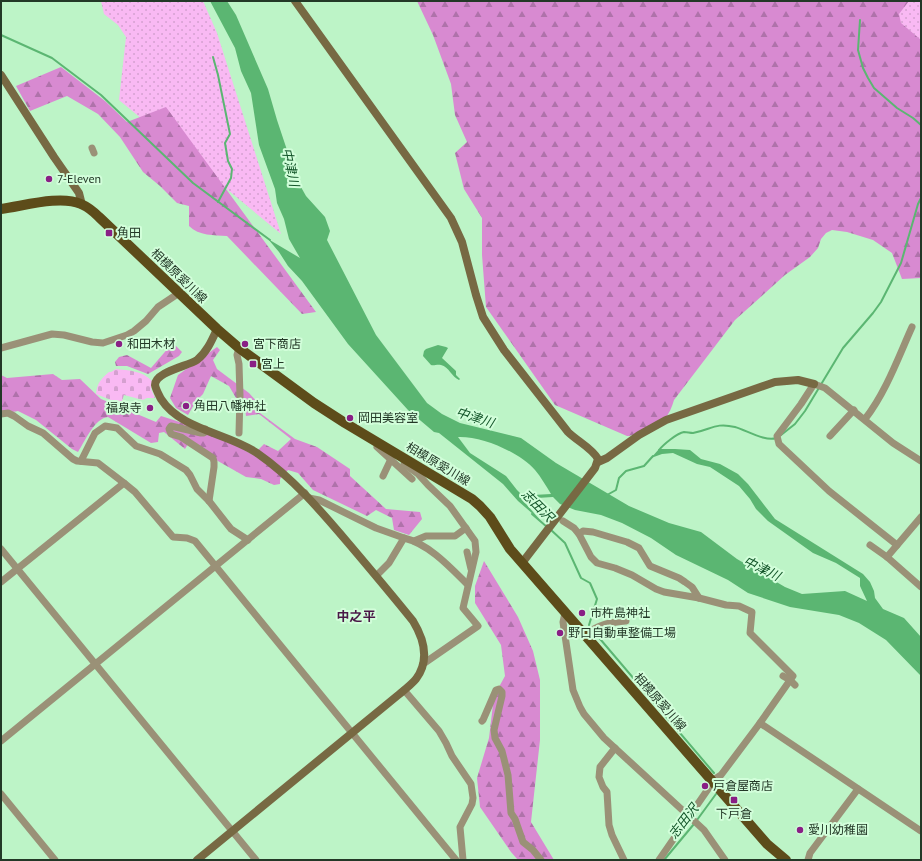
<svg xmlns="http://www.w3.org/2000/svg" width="922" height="861" font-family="'PT Sans','Noto Sans JP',sans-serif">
<defs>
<pattern id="green-dots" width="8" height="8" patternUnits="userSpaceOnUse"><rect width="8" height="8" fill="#f9b9f3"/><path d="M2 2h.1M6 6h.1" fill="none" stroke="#d5a0d0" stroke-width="1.8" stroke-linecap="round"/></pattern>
<pattern id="forest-firs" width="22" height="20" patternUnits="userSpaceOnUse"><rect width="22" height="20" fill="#d88ad1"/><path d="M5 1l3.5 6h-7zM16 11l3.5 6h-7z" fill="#af72aa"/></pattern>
<pattern id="cemetery-stones" width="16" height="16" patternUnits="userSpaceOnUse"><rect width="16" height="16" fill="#f9b9f3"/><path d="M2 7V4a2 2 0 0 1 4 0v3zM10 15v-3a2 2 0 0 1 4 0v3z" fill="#d5a0d0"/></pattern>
</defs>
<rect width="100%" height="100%" fill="#bdf4c7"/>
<g fill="url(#green-dots)">
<polygon points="101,1 203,1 217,33 281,234 119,100 126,37 118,25 104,14"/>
<polygon points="901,1 921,1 921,43 887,18"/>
</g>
<g fill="url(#forest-firs)">
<path d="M 417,1 L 909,1 L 899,14 L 901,23 L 921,40 L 921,278 L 902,279 L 892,253 L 873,240 L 847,232 L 832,230 L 826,233 L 821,239 L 818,248 L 810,257 L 785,275 L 735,320 L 674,400 C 672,407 669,414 664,420 C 658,426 635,436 627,436 L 555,405 L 486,307 L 482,255 L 482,218 L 464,189 L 455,153 L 467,142 L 455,115 L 451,84 L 433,35 Z"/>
<path d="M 61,67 L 105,101 L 127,122 L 166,107 L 316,312 L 302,314 L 227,236 C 214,235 199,236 189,226 L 189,206 L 177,203 L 160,186 L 143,172 L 120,137 L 98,114 L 67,96 L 30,111 L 16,86 Z"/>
<polygon points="174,344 182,352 179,356 148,374 127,366 116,366 115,362 119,357 127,355 151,368 170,346"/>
<path d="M 217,347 L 220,350 L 213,360 L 217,369 L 249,393 L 260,405 L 260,413 L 295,439 L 317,447 L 350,469 L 350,476 L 386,509 L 420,512 L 422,519 L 409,535 L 394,530 L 392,518 L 376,510 L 367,516 L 313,490 L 298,473 L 288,470 L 280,479 L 280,484 L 274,485 L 261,479 L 246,477 L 188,444 L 185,449 L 164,432 L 159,433 L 158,442 L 151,443 L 108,417 C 95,418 85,441 78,452 L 72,449 L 36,420 L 18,411 L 1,414 L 1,375 L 7,378 L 53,374 L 62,380 L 80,379 L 101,399 L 156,422 L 161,416 C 193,426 225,438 253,455 L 264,444 L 278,451 L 291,439 L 259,414 L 246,416 L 244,398 L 236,398 L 229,386 L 211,376 L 203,394 L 196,401 L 188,415 L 176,408 L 170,398 L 178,375 Z"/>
<polygon points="484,561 518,617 533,651 540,680 540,740 531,822 554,860 518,860 511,852 480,807 477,778 489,738 494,696 505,676 501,645 475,603 475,586"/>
</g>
<path fill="url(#cemetery-stones)" d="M 116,369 C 128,370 143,371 152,381 L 151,389 L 155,398 L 147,398 L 143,400 L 124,395 L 121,404 L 96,394 C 97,383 101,379 109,372 L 111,372 Z"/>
<g fill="#5bb672" fill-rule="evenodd">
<path d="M 210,1 L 227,1 L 236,15 L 268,89 L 277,120 L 297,180 L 306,196 L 325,217 L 330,231 L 327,240 L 376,335 L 427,403 L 442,414 L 460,423 L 521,438 L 556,463 L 629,506 L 669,523 L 701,532 L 737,559 L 785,587 L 802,594 L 845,591 L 867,601 L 860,586 L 860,578 L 836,563 L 813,553 L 768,521 L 756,509 L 750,499 L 739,486 L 710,467 L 697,464 L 673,453 L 662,454 L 651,458 L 659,449 L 675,449 L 690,450 L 701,459 L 720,464 L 738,474 L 748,484 L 775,519 L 863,574 L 870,582 L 874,591 L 875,598 L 883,609 L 904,618 L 921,637 L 921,676 L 886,640 L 859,623 L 839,615 L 790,607 L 748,593 L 728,580 L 676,555 L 651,538 L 622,523 L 601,515 L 575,510 L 560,504 L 553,497 L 537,498 L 519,496 L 541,521 L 518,501 L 503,484 L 439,433 L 434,432 L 408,410 L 348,344 L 302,281 L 288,266 L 279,252 L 268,239 L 300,258 L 289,239 L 284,219 L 277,203 L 275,189 L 259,145 L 251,93 L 241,71 L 235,48 ZM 458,437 C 482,436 519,452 535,470 C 541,477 546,486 551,494 L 533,495 L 521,494 L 517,490 L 506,476 L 470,453 Z"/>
<path d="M 438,345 L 446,347 L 448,348 L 442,358 L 456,371 L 456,375 L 460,379 L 459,380 C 452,377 449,367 441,365 C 437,364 434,366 431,365 L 423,356 L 424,351 L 426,349 Z"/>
</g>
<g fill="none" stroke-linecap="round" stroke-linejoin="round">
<g stroke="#5bb672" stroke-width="2">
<polyline points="860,20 858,50 863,68 868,78 874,88 897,108 913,118 921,125"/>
<polyline points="1,35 52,58 101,95 193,183 270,240"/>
<polyline points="213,57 218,75 230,134 225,143 228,161 232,169 231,178 218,202"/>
<polyline points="781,435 795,424 805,411 843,348 873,313 881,302 901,263 918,204 921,198"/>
<path d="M 659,450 C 663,445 677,433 684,432 C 687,432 690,433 693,433 C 711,430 715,422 735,427 C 746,430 766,442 776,438"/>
<polyline points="607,495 616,490 619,478 626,471 644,466 653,456"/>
<polyline points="532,514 547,527"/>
<polyline points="550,529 565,543 581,578 590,583 597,599 589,625"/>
<polyline points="595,633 714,773"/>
<polyline points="697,820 716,794"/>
<polyline points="664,860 694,824"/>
</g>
<g stroke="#9a9177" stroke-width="7">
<polyline points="92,148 94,153"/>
<polyline points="1,348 52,334 64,335 92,342 103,343 127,335 134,331 146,321 158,307 179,293"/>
<polyline points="1,414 8,413 14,416 28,426 43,433 73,459 77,461 98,463 124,483"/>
<path d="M 865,419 C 886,392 898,358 912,327"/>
<polyline points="205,429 204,433 201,433 171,426 169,429 171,434 181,437 213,458 214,462 214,467 209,501"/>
<polyline points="239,433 240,396 239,364 237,355 239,348"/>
<polyline points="830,436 854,410"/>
<polyline points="377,447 412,479"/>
<polyline points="405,459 404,464 418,474 428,485 450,506 475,541 476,552 463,608 478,626 423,664"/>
<polyline points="81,461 95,433 105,426 117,428 136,446 160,454 186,470 190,475 197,489 209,501 227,524 231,529 248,540"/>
<polyline points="383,476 391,459"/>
<polyline points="309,498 319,500 376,528 404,538"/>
<polyline points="563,521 574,528 579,534 591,557 597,563 615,568 632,575 656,589 664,592 699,598 726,605 739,606 752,612 750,633 793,676 760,723"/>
<polyline points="579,534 583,531 593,532 627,542 639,548 650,566 679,578 685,582 692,587 699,598"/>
<polyline points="414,541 426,536 455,536 466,528"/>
<polyline points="870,545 887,557 921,587"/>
<polyline points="897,545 829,491 779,444 777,436 801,404 814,384 825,388 893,443 921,461"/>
<polyline points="1,549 256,860"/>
<polyline points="467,552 471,569"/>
<polyline points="887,557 921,517"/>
<path d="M 376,576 L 389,563 L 404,538 C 429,544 450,567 467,584"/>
<polyline points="1,582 124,483 135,492 173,537 187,538 195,541 456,860"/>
<polyline points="565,613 563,622 573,690 580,707 584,714 604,738 704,830 725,860"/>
<path d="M 584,636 C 598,624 608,623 626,621"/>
<polyline points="783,676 790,680 795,685"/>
<polyline points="404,690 439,731 446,743 452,756 471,784 473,798 472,804 460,827 463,860"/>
<polyline points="482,721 483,720 496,690 499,689 502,692 502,696 494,730 495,738 502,751 508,775 511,813 515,819 523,842 533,850 541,860"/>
<polyline points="1,741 305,493"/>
<polyline points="615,748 600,767 599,777 603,787 607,792 609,825 612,835 624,860"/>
<polyline points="1,794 55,860"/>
<polyline points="659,860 715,779 721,775 760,723 921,831"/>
<polyline points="808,860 810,853 858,789"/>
</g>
<g stroke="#776943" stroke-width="8">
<path d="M 295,1 L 451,218 L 462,242 L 476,295 L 483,317 L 504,350 L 568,432 C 577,441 592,448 598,459 L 595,468 L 522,563"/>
<polyline points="1,75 54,157 79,193 82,205"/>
<polyline points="598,462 607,458 639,435 666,420 775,382 798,380 814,384"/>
<path d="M 197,860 L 397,696 C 403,691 411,685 416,679 C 430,660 424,639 413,621 C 392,595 371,570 349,544 C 321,511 293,478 257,453 C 228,433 181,430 161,399 C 159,395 156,390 155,385 C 155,372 188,366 197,360 C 207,352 212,340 217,329"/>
</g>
<path stroke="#5d4c1a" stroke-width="10" d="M 1,209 C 24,206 60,195 81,204 C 88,207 94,212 99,217 L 217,329 L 239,348 L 314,403 L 345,423 L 472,499 L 480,506 L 490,517 L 510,549 L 767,844 L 786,860"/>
</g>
<g fill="#891f85" stroke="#d2feda" stroke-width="1.5">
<circle cx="49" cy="179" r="4"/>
<rect x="105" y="229" width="8" height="8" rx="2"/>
<circle cx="119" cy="344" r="4"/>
<circle cx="245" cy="344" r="4"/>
<rect x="249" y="360" width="8" height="8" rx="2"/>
<circle cx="186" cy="406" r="4"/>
<circle cx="150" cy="408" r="4"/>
<circle cx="350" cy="418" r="4"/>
<circle cx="582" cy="613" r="4"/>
<circle cx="560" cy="633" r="4"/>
<circle cx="705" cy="786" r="4"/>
<rect x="730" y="796" width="8" height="8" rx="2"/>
<circle cx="800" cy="830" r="4"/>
</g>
<g text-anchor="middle" stroke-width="4" stroke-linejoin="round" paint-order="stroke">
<g font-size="12" fill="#233827" stroke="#d2feda" text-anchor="start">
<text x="57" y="183">7-Eleven</text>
<text x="117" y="237">角田</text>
<text x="127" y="348">和田木材</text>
<text x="253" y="348">宮下商店</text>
<text x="261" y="368">宮上</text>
<text x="194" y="410">角田八幡神社</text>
<text x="142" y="412" text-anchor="end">福泉寺</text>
<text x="358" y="422">岡田美容室</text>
<text x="590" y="617">市杵島神社</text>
<text x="568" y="637">野口自動車整備工場</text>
<text x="713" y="790">戸倉屋商店</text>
<text x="734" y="818" text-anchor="middle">下戸倉</text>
<text x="808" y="834">愛川幼稚園</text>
</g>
<g font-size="12" fill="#233827" stroke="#d2feda">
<text transform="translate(179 276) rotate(44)" y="4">相模原愛川線</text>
<text transform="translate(438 464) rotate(31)" y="4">相模原愛川線</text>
<text transform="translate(660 702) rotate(49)" y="4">相模原愛川線</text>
</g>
<g font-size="13" font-style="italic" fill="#115327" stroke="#d2feda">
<text transform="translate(291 167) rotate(78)" y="5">中津川</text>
<text transform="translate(475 417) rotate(18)" y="5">中津川</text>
<text transform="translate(538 505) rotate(45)" y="5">志田沢</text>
<text transform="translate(762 568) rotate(26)" y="5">中津川</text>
<text transform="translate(683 821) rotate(-52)" y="5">志田沢</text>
</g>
<g font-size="13" font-weight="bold" fill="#4a1847" stroke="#d2feda">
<text x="356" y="621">中之平</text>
</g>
</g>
<rect width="922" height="861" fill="none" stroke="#233827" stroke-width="4"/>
</svg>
